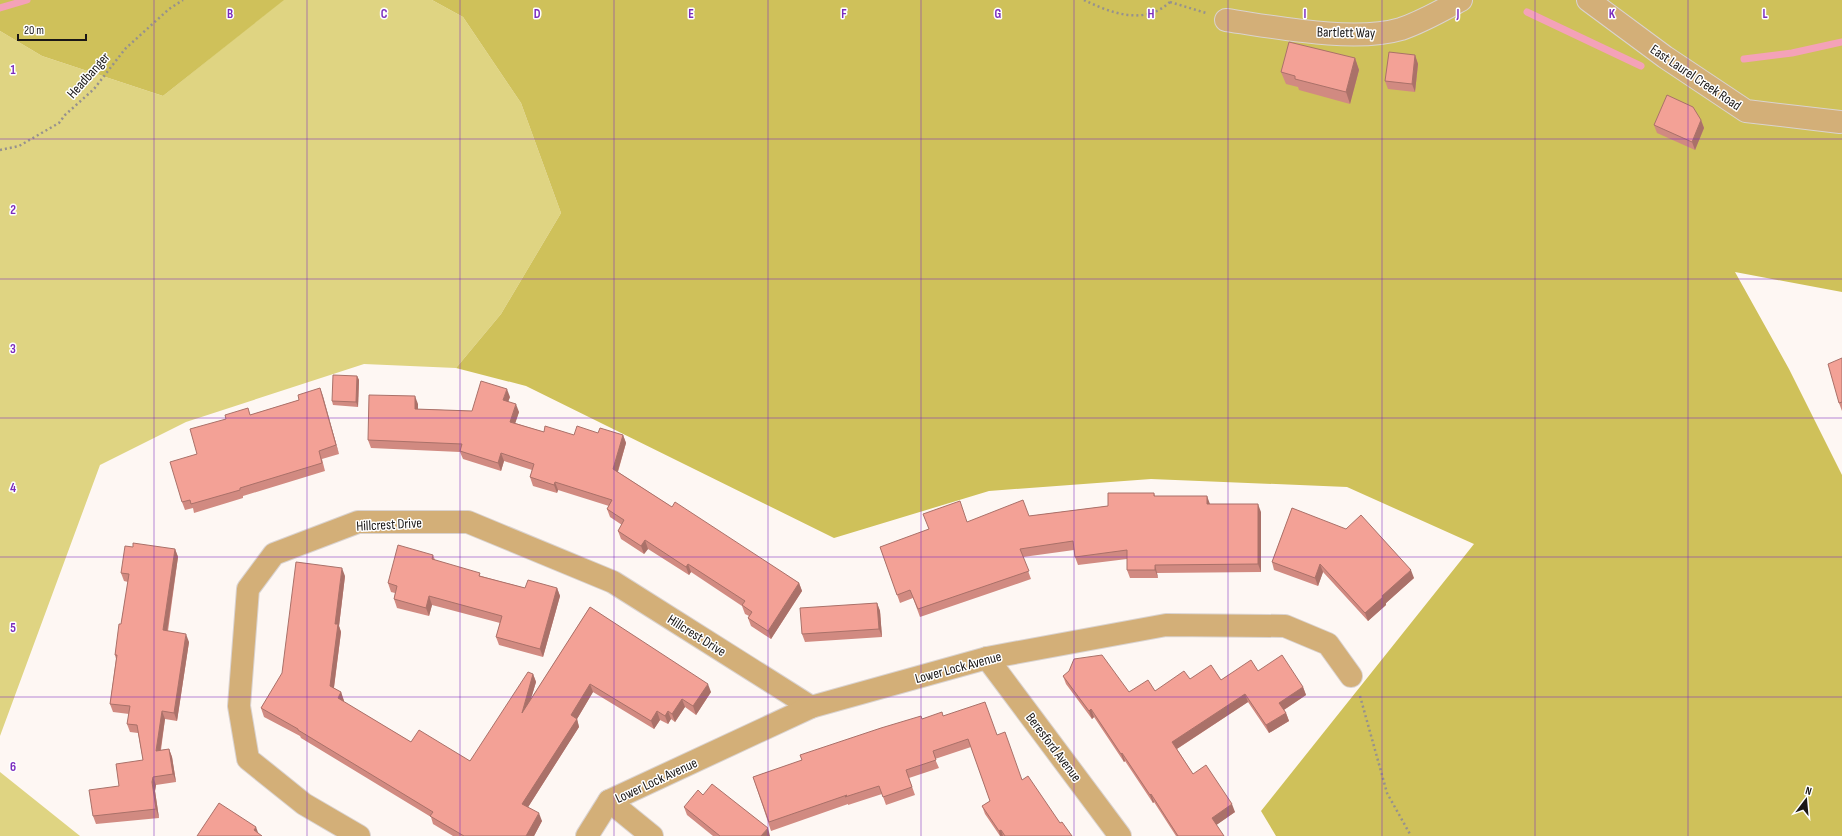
<svg xmlns="http://www.w3.org/2000/svg" width="1842" height="836" font-family="'Sofia Sans Condensed',sans-serif">
<rect width="100%" height="100%" fill="#fef7f3"/>
<g fill="#dfd482">
<polygon points="283,0 432,0 463,17 521,103 561,213 501,314 456,368 364,364 186,422 100,465 0,736 0,31 42,56 163,96"/>
<polygon points="0,772 80,836 0,836"/>
</g>
<g fill="#cfc15a">
<polygon points="0,0 284,0 163,96 42,56 0,31"/>
<polygon points="432,0 1842,0 1842,292 1735,272 1789,369 1842,475 1842,836 1276,836 1261,811 1474,544 1347,487 1151,479 989,491 834,538 526,386 456,368 501,314 561,213 521,103 463,17"/>
</g>
<g fill="none" stroke-linecap="round" stroke-linejoin="round">
<g stroke="#f4a2b8" stroke-width="7">
<polyline points="0,8 27,0"/>
<polyline points="1527,12 1641,66"/>
<polyline points="1744,59 1792,53 1842,42"/>
</g>
<defs>
<g id="street">
<polyline points="1588,0 1665,57 1746,111 1840,122"/>
<path d="M 1226,20 C 1275,27 1354,43 1401,29 C 1422,22 1441,11 1461,0"/>
<polyline points="987,658 1120,836"/>
<polyline points="609,801 652,836"/>
<polyline points="359,836 304,804 248,759 239,706 248,589 274,554 358,522 468,522 613,582 811,707"/>
<polyline points="587,836 609,801 811,707 987,658 1166,625 1285,626 1328,644 1351,676"/>
</g>
</defs>
<use href="#street" stroke="#dad3d0" stroke-width="24"/>
<g stroke="#96918e" stroke-width="2.5" stroke-dasharray="2 3" stroke-linecap="butt">
<path d="M 1084,0 C 1111,13 1144,26 1170,2 L 1169,0"/>
<polyline points="1170,2 1206,13"/>
<polyline points="0,150 19,146 59,123 65,115 94,89 125,49 169,9 183,0"/>
<polyline points="1360,696 1387,793 1411,836"/>
</g>
<use href="#street" stroke="#d3af78" stroke-width="22"/>
</g>
<g fill="#d18a81">
<polygon points="1415,55 1418,64 1415,92 1388,89 1385,81"/>
<polygon points="1355,58 1359,70 1350,104 1299,90 1298,87 1286,84 1281,72"/>
<polygon points="1701,120 1704,128 1695,150 1657,133 1654,125"/>
<polygon points="1842,358 1842,411 1839,403"/>
<polygon points="357,376 359,380 358,407 333,405 332,401"/>
<polygon points="320,388 339,454 322,459 325,471 243,496 243,498 194,513 193,508 185,510 182,502 250,415 299,400"/>
<polygon points="510,397 508,401 519,412 515,423 544,432 574,435 598,433 623,435 626,443 618,472 672,507 799,583 802,591 771,639 751,626 748,618 749,616 745,614 742,606 691,572 689,575 648,549 644,554 621,539 618,531 622,525 610,517 607,509 609,506 558,490 557,493 533,486 530,477 532,470 504,461 501,471 463,459 460,452 371,448 368,440 418,404 418,409 472,411"/>
<polygon points="1154,493 1155,496 1207,496 1209,504 1261,512 1261,572 1157,573 1158,578 1130,578 1127,570 1127,559 1078,565 1075,557 1074,550 1023,557 1031,579 920,617 913,598 900,603 880,547 967,522 1029,516 1108,506"/>
<polygon points="1292,508 1414,578 1386,603 1386,605 1368,621 1323,572 1318,586 1274,570 1272,562"/>
<polygon points="133,547 175,549 178,557 168,631 189,642 177,721 165,719 161,750 169,749 172,757 176,782 156,785 155,791 159,818 96,824 93,816 119,786 143,760 138,733 130,732 127,724 129,714 113,712 110,704 116,659 115,655 121,624 128,582 124,581 121,573"/>
<polygon points="433,555 435,560 481,576 525,588 557,588 560,596 543,657 499,645 496,637 500,623 432,605 429,616 397,608 394,599 395,593 391,592 388,583"/>
<polygon points="345,576 339,626 341,632 334,688 341,692 344,701 344,702 411,742 470,761 533,674 536,682 531,699 590,607 711,692 696,715 685,707 675,722 671,719 668,724 660,720 654,729 593,692 577,719 579,727 528,807 542,821 534,836 453,836 433,824 431,817 301,738 300,736 264,717 261,708"/>
<polygon points="877,603 880,611 882,637 805,642 802,634"/>
<polygon points="1258,671 1303,687 1306,695 1284,710 1286,713 1289,721 1269,733 1248,702 1177,749 1193,774 1235,812 1216,825 1224,836 1176,836 1154,802 1153,803 1125,761 1124,762 1094,717 1092,719 1066,684 1063,676 1129,692 1155,691 1190,679 1221,680"/>
<polygon points="943,716 1022,780 1060,823 1072,836 1000,836 985,814 982,806 990,801 971,747 935,759 939,768 909,778 915,795 886,805 882,794 848,805 848,804 771,831 753,777 922,719"/>
<polygon points="703,795 770,836 713,836 687,815 684,807"/>
</g>
<g fill="#aa7169">
<polygon points="1415,55 1418,64 1415,92 1412,84"/>
<polygon points="1355,58 1359,70 1350,104 1346,92"/>
<polygon points="1701,120 1704,128 1695,150 1692,142"/>
<polygon points="357,376 359,380 358,407 356,402"/>
<polygon points="320,388 323,396 339,454 336,445"/>
<polygon points="507,389 510,397 506,408 503,400"/>
<polygon points="415,396 418,404 418,417 415,409"/>
<polygon points="516,404 519,412 513,430 510,422"/>
<polygon points="623,435 626,443 616,477 613,469"/>
<polygon points="501,453 504,461 501,471 498,463"/>
<polygon points="555,482 558,490 557,493 554,485"/>
<polygon points="1207,496 1210,504 1207,504"/>
<polygon points="1258,504 1261,512 1261,572 1258,564"/>
<polygon points="645,540 648,549 644,554 641,546"/>
<polygon points="175,549 178,557 166,638 163,630"/>
<polygon points="688,564 691,572 689,575 686,567"/>
<polygon points="1320,564 1323,572 1318,586 1315,578"/>
<polygon points="1155,565 1157,573 1158,578 1155,570"/>
<polygon points="342,568 345,576 339,626 341,632 333,694 330,686 335,624"/>
<polygon points="1411,570 1414,578 1386,603 1386,605 1368,621 1365,613 1382,596"/>
<polygon points="799,583 802,591 771,639 768,631"/>
<polygon points="557,588 560,596 543,657 540,649"/>
<polygon points="429,596 432,605 429,616 426,608"/>
<polygon points="877,603 880,611 882,637 879,629"/>
<polygon points="186,634 189,642 177,721 174,713"/>
<polygon points="533,674 536,682 524,721 522,713"/>
<polygon points="590,684 593,692 577,719 579,727 525,812 522,804 571,715"/>
<polygon points="708,684 711,692 696,715 693,706"/>
<polygon points="1303,687 1306,695 1282,711 1279,703"/>
<polygon points="341,692 344,701 341,706 338,698"/>
<polygon points="1245,694 1248,702 1175,750 1172,742"/>
<polygon points="682,699 685,707 675,722 672,714"/>
<polygon points="1091,709 1094,717 1092,719 1089,711"/>
<polygon points="162,711 165,719 159,759 156,751"/>
<polygon points="657,711 660,720 654,729 651,721"/>
<polygon points="668,711 671,719 668,724 665,716"/>
<polygon points="1286,713 1289,721 1269,733 1266,725"/>
<polygon points="169,749 172,757 176,782 173,774"/>
<polygon points="1122,753 1125,761 1124,762 1121,754"/>
<polygon points="153,777 156,785 155,791 159,818 156,809 152,782"/>
<polygon points="1151,794 1154,802 1153,803 1150,795"/>
<polygon points="1232,804 1235,812 1215,826 1212,818"/>
<polygon points="539,813 542,821 534,836 526,836"/>
<polygon points="256,827 259,835 254,830"/>
<polygon points="768,828 770,836 761,836"/>
<polygon points="1001,830 1003,836 1000,836 999,831"/>
</g>
<g fill="#f3a196" stroke="#aa7169">
<polygon points="1289,42 1355,58 1346,92 1295,79 1295,76 1281,72"/>
<polygon points="1389,52 1415,55 1412,84 1385,81"/>
<polygon points="1667,95 1693,107 1701,120 1692,142 1654,125"/>
<polygon points="1842,358 1842,402 1839,403 1828,364"/>
<polygon points="333,375 357,376 356,402 332,401"/>
<polygon points="481,381 507,389 503,400 516,404 510,422 544,432 545,426 574,435 577,426 598,433 600,428 623,435 613,469 672,507 675,502 799,583 768,631 748,618 752,612 742,605 745,601 688,564 686,567 645,540 641,546 618,531 624,520 607,509 612,500 555,482 554,485 530,477 534,464 501,453 498,463 460,451 462,444 368,440 369,395 415,396 415,409 472,411"/>
<polygon points="320,388 336,445 319,451 322,463 240,488 240,490 191,504 190,500 182,502 170,462 197,454 190,429 226,419 225,415 248,408 250,415 299,400 298,395"/>
<polygon points="1108,493 1154,493 1154,496 1207,496 1207,504 1258,504 1258,564 1155,565 1155,570 1127,570 1127,550 1075,557 1073,541 1020,549 1029,571 918,609 910,590 897,595 880,547 929,529 923,514 960,501 967,522 1023,500 1029,516 1108,506"/>
<polygon points="1292,508 1346,529 1361,515 1411,570 1382,596 1383,597 1365,613 1320,564 1315,578 1272,562"/>
<polygon points="133,543 175,549 163,630 186,634 174,713 162,711 156,751 169,749 173,774 153,777 152,782 156,809 93,816 89,790 119,786 116,764 143,760 137,725 127,724 130,706 110,704 117,655 115,655 119,624 121,624 129,574 121,573 125,546 133,547"/>
<polygon points="398,545 433,555 432,559 480,573 479,576 525,588 528,580 557,588 540,649 496,637 502,616 429,596 426,608 394,599 397,586 388,583"/>
<polygon points="296,562 342,568 335,624 338,624 330,686 341,692 338,698 411,742 419,730 470,761 528,672 533,674 522,713 590,607 708,684 693,706 682,699 672,714 668,711 665,716 657,711 651,721 590,684 571,715 577,719 522,804 539,813 526,836 464,836 430,816 433,812 298,730 298,729 261,708 282,673"/>
<polygon points="877,603 879,629 802,634 800,608"/>
<polygon points="1102,655 1129,692 1148,680 1155,691 1184,671 1190,679 1211,665 1221,680 1251,660 1258,671 1282,655 1303,687 1279,703 1286,713 1266,725 1245,694 1172,742 1193,774 1206,765 1232,804 1212,818 1224,836 1178,836 1151,794 1150,795 1122,753 1121,754 1091,709 1089,711 1063,676 1069,671 1074,659"/>
<polygon points="985,702 997,735 1005,732 1022,780 1028,776 1060,823 1062,822 1072,836 1005,836 1001,830 999,831 982,806 990,801 968,739 933,751 936,760 906,770 912,787 883,797 879,786 845,797 847,795 769,822 753,777 802,760 800,755 881,728 921,716 922,719 942,712 943,716"/>
<polygon points="712,784 768,828 761,836 720,836 684,807 698,790 703,795"/>
<polygon points="219,803 256,827 254,830 262,836 197,836"/>
</g>
<path fill="none" stroke="#7b2cbf" stroke-width="1" stroke-opacity="0.55" d="M 154,0 L 154,836M 307,0 L 307,836M 460,0 L 460,836M 614,0 L 614,836M 768,0 L 768,836M 921,0 L 921,836M 1074,0 L 1074,836M 1228,0 L 1228,836M 1382,0 L 1382,836M 1535,0 L 1535,836M 1688,0 L 1688,836M 0,139 L 1842,139M 0,279 L 1842,279M 0,418 L 1842,418M 0,557 L 1842,557M 0,697 L 1842,697"/>
<g text-anchor="middle" stroke-width="3" stroke-linejoin="round" paint-order="stroke">
<g font-size="14" fill="#1a1716" stroke="#fff">
<text transform="translate(1346 32) rotate(1)" y="5">Bartlett Way</text>
<text transform="translate(88 75) rotate(-48)" y="5">Headbanger</text>
<text transform="translate(1696 77) rotate(34)" y="5">East Laurel Creek Road</text>
<text transform="translate(389 524) rotate(-3)" y="5">Hillcrest Drive</text>
<text transform="translate(697 635) rotate(32)" y="5">Hillcrest Drive</text>
<text transform="translate(958 667) rotate(-15)" y="5">Lower Lock Avenue</text>
<text transform="translate(1054 747) rotate(53)" y="5">Beresford Avenue</text>
<text transform="translate(656 780) rotate(-25)" y="5">Lower Lock Avenue</text>
</g>
</g>
<g font-size="13" text-anchor="middle" font-weight="bold" fill="#7b2cbf" stroke="#fff" stroke-width="3" stroke-linejoin="round" paint-order="stroke">
<text x="230" y="18">B</text>
<text x="384" y="18">C</text>
<text x="537" y="18">D</text>
<text x="691" y="18">E</text>
<text x="844" y="18">F</text>
<text x="998" y="18">G</text>
<text x="1151" y="18">H</text>
<text x="1305" y="18">I</text>
<text x="1458" y="18">J</text>
<text x="1612" y="18">K</text>
<text x="1765" y="18">L</text>
<text x="13" y="74">1</text>
<text x="13" y="214">2</text>
<text x="13" y="353">3</text>
<text x="13" y="492">4</text>
<text x="13" y="632">5</text>
<text x="13" y="771">6</text>
</g>
<g transform="translate(1806 800) rotate(16)" stroke="#ffffff" stroke-width="3" paint-order="stroke">
<path d="M0-3L7 15L0 10L-7 15Z" fill="#1a1716"/>
<text y="-6" font-size="11" font-weight="bold" text-anchor="middle" fill="#1a1716">N</text>
</g>
<path d="M18 34v6h68v-6" fill="none" stroke="#1a1716" stroke-width="2"/>
<text x="24" y="34" font-size="12" fill="#1a1716" stroke="#ffffff" stroke-width="3" paint-order="stroke">20 m</text>
</svg>
